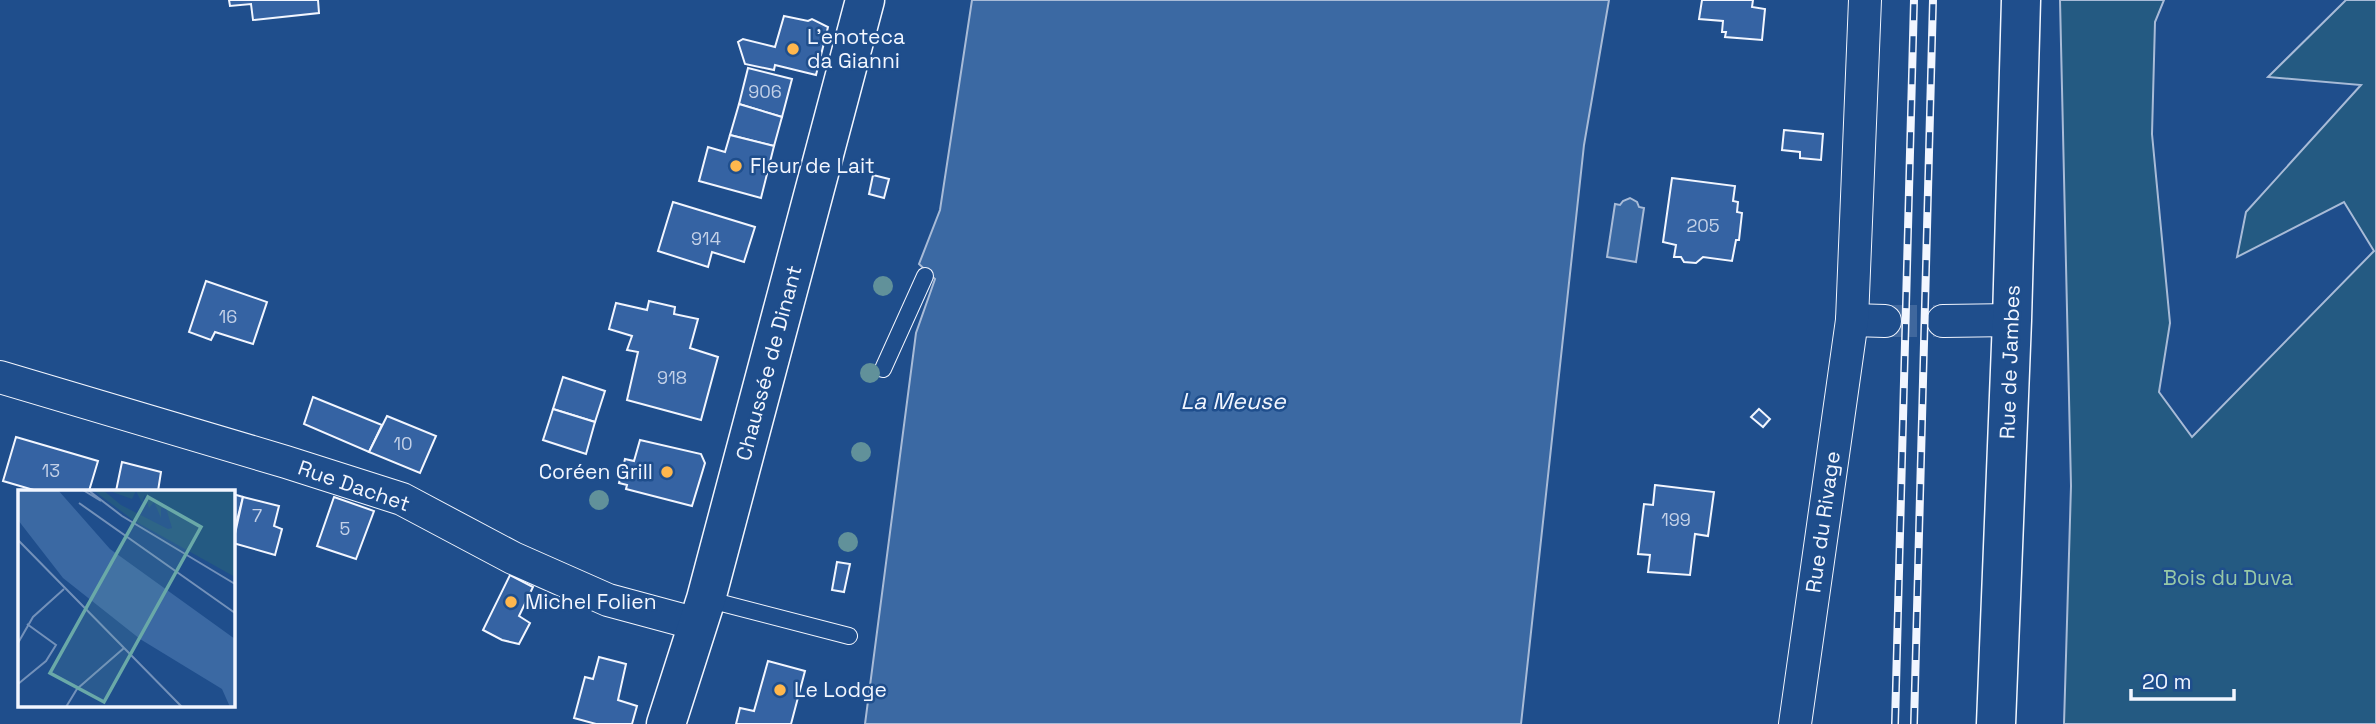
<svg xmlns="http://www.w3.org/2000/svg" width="2376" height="724" font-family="'Space Grotesk',sans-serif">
<rect width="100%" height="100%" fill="#1f4e8c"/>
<polygon fill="#245a82" stroke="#a8bbd7" stroke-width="2" points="2060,0 2164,0 2155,22 2152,134 2170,323 2159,392 2192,437 2374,251 2344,202 2237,257 2246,212 2361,85 2268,77 2346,0 2376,0 2376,724 2064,724 2071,486"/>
<g fill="#3b69a3" stroke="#a8bbd7" stroke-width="2">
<polygon points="972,0 1609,0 1584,145 1521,724 865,724 916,333 935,279 919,264 940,210"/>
<polygon points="1630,198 1637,202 1639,207 1644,208 1636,262 1607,257 1615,204 1620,205 1623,201"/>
</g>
<g fill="#3563a3" stroke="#f2f6ff" stroke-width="2">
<polygon points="229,0 318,0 319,13 253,20 251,4 230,6"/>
<polygon points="1702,0 1753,0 1752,7 1765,9 1762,40 1725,37 1726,32 1722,32 1723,21 1699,19"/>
<polygon points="784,16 808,21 812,19 828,27 816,75 775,65 774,70 745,64 738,42 743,39 775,47"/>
<polygon points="748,68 792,79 782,117 739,104"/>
<polygon points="739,104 782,117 774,146 730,135"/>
<polygon points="1784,130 1823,134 1821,160 1800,158 1800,152 1782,150"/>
<polygon points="730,135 774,146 761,198 699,181 708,147 725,152"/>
<polygon points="873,175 889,179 884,198 869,194"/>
<polygon points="1672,178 1735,186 1733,201 1738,202 1737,212 1742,213 1739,240 1736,240 1732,261 1703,257 1696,263 1684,262 1681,257 1674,257 1676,245 1663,242"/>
<polygon points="673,202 755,227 744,262 712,252 708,267 658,251"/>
<polygon points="206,281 267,302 253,344 215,332 211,340 189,332"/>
<polygon points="649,301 675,307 674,314 698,319 690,348 718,357 701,420 627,400 638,352 627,350 632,336 609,329 616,303 647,310"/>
<polygon points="563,377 605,391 595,422 553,409"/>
<polygon points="313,397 382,425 369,452 304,424"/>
<polygon points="553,409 595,422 586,454 543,440"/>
<polygon points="1759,409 1770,419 1763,427 1751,417"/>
<polygon points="387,416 436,436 420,473 369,452"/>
<polygon points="16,437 98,461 89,491 37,491 3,481"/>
<polygon points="640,440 701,454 705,463 692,506 626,489 627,485 619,483 625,459 634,461"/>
<polygon points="122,462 161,472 158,491 116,491"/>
<polygon points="1655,485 1714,492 1708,536 1695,534 1690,575 1648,572 1650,555 1638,554 1644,504 1653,505"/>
<polygon points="233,494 243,497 233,536"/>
<polygon points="243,497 279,506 274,526 282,529 275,555 233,543"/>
<polygon points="334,497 374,511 356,559 317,546"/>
<polygon points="837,562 850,564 844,592 832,590"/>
<polygon points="510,575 533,587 519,616 530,623 519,644 502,640 483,630"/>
<polygon points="599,657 626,664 618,700 637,706 632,724 596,724 574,718 585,677 593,679"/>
<polygon points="768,661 805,671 791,724 736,724 740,708 754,711"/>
</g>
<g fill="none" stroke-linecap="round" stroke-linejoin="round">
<polyline stroke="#3f679d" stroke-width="32" stroke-dasharray="32 16" stroke-linecap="butt" points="1885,321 1943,321"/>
<defs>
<g id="lane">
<polyline points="883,369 925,276"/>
<polyline points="706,599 849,636"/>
</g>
<g id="street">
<polyline points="1852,320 1885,321"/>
<polyline points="1943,321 2012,320"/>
<polyline points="0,377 286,462 402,499 513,558 608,600 697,624"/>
<polyline points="1795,724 1852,320 1865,0"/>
</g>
<polyline id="secondary" points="1996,724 2012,320 2021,0"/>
<polyline id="primary" points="666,724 706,599 865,0"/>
</defs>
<use href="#lane" stroke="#f2f6ff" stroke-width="18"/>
<use href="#street" stroke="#f2f6ff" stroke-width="34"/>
<use href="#secondary" stroke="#f2f6ff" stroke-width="41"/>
<use href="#primary" stroke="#f2f6ff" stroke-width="41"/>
<use href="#lane" stroke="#1f4e8c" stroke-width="16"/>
<use href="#street" stroke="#1f4e8c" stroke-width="32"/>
<use href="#secondary" stroke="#1f4e8c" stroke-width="38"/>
<use href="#primary" stroke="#1f4e8c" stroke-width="38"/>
<defs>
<g id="rail">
<polyline points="1895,724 1914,0"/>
<polyline points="1914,724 1933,0"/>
</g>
</defs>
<use href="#rail" stroke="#f2f6ff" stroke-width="8"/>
<use href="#rail" stroke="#1f4e8c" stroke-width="5" stroke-dasharray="16" stroke-linecap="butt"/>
</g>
<g fill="#61919a">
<circle cx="883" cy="286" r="10"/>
<circle cx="870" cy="373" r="10"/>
<circle cx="861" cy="452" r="10"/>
<circle cx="599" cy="500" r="10"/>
<circle cx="848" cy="542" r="10"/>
</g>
<g fill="#ffb74d" stroke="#1f4e8c" stroke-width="2.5">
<circle cx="793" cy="49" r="7"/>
<circle cx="736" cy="166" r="7"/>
<circle cx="667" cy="472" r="7"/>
<circle cx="511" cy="602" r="7"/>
<circle cx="780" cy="690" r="7"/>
</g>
<g text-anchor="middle" stroke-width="5" stroke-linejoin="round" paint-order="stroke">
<g font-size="18" fill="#c3d1e8">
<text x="765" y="98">906</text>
<text x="1703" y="232">205</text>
<text x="706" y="245">914</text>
<text x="228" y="323">16</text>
<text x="672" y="384">918</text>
<text x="403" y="450">10</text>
<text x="51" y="477">13</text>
<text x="257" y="522">7</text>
<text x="1676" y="526">199</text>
<text x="345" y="535">5</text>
</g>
<g font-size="21" fill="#f2f6ff" stroke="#1f4e8c" text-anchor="start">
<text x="807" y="44">L'enoteca<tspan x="807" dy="24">da Gianni</tspan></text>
<text x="750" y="173">Fleur de Lait</text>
<text x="653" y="479" text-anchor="end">Coréen Grill</text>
<text x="525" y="609">Michel Folien</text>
<text x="794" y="697">Le Lodge</text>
</g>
<g font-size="21" fill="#f2f6ff" stroke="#1f4e8c">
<text transform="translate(2010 362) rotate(-88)" y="7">Rue de Jambes</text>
<text transform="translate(769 363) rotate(-75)" y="7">Chaussée de Dinant</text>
<text transform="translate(354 486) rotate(19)" y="7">Rue Dachet</text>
<text transform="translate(1823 522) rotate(-82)" y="7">Rue du Rivage</text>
</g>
<g font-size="21" fill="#97c8a6" stroke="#1f4e8c">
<text x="2228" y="585">Bois du Duva</text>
</g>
<g font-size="23" font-style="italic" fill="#f2f6ff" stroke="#1f4e8c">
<text x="1233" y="409">La Meuse</text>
</g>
</g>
<g transform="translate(18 490)">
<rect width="217" height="217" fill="#1f4e8c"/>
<path d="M 75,0 L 85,0 L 103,15 L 150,39 L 154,38 L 148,18 L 143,18 L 143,28 L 136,12 L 131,18 L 127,5 L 124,13 L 118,1 L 114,9 L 89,0 L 217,0 L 217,87 L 115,30 Z" fill="#245a82"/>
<path d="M 0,0 L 40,0 L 92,59 L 217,149 L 217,217 L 212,217 L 204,199 L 122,149 L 45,88 L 0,30 Z" fill="#3b69a3"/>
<path fill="none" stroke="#7391ba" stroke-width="2" d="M 65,0 L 83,11M 70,0 L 104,26 L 217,94M 61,13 L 217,123M 0,50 L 164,217M 0,153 L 15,127 L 46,99M 0,194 L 28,171 L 38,155 L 9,134M 48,217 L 59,199 L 106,158"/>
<path fill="#6aa9a8" fill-opacity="0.15" stroke="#6aa9a8" stroke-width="3.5" d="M 130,7 L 183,37 L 86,212 L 32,183 Z"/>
<rect width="217" height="217" fill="none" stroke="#f2f6ff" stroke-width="3.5"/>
</g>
<path d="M2131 689v10h103v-10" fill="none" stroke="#f2f6ff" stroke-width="3.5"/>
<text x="2142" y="689" font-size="21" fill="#f2f6ff" stroke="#1f4e8c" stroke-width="5" paint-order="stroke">20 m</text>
</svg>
